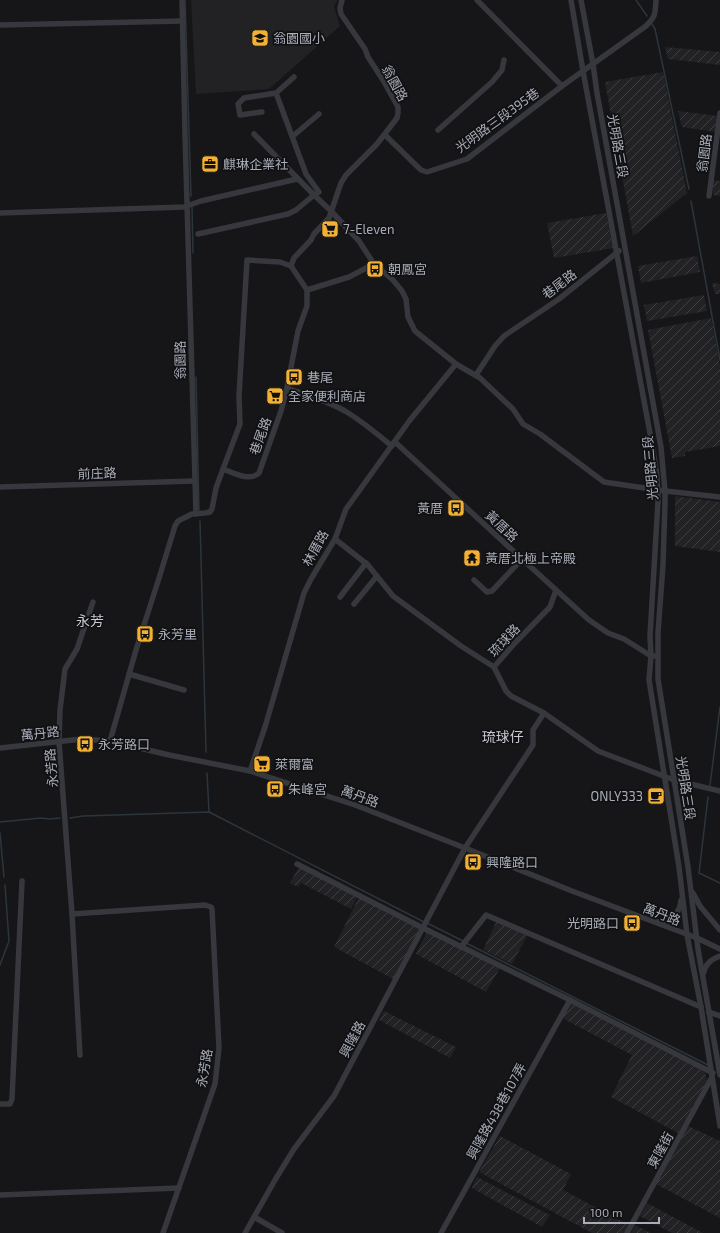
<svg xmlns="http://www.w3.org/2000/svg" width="720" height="1233" font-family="'Exo 2','Noto Sans TC',sans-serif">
<defs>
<pattern id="industrial-furrows" width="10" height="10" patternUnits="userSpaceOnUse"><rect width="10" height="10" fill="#222225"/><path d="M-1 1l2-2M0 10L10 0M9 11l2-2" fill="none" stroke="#3f3f43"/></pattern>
</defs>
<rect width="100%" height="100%" fill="#161618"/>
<polygon fill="#222225" points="191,0 338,0 334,6 340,26 269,89 196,94"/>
<g fill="url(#industrial-furrows)">
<polygon points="665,47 720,52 720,65 668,59"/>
<polygon points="663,72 687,193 633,236 605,82"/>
<polygon points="678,111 718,116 716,132 682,127"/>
<polygon points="713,180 720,181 720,196 713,195"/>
<polygon points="606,213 613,248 554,258 547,223"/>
<polygon points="697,256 700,272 641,283 638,266"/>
<polygon points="712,283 720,284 720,294 715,294"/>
<polygon points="704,295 707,311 647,321 644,305"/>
<polygon points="711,318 720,366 720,446 685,452 685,456 672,458 648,330"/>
<polygon points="675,496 720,502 720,552 675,546"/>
<polygon points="300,865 358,895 351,909 301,883 298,887 290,883"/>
<polygon points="359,897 420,928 393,979 334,947"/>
<polygon points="497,920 528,934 512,964 483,950"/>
<polygon points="427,932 500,968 486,992 416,954"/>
<polygon points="570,1003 705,1072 707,1081 678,1133 611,1097 632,1055 562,1018"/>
<polygon points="384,1011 456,1047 450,1058 379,1020"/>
<polygon points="688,1126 720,1141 720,1218 656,1184"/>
<polygon points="500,1136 571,1174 563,1190 629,1225 624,1233 592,1233 479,1172"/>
<polygon points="477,1177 550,1215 542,1227 472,1188"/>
<polygon points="647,1203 703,1233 672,1233 640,1216"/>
<polygon points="635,1225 651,1233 631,1233"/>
</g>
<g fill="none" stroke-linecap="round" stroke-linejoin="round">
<g stroke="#2c353c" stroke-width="1.5">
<polyline points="185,0 191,196"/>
<polyline points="636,0 647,16"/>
<polyline points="652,24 655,29 689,189"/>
<polyline points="691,201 720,360"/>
<polyline points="192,207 193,253"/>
<polyline points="196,377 199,510"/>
<polyline points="200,521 206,752"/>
<polyline points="207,773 209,812"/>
<polyline points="710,785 720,707"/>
<polyline points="708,797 699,873 720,883"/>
<polyline points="70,818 83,816 209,812 424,922"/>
<polyline points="0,822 41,818 50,819 60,818"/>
<polyline points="0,833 4,877"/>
<polyline points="427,923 463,941"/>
<polyline points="466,943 708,1065"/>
<polyline points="0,965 9,941 5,885"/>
</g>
<g stroke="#37383d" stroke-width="5.5">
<polyline points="182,0 185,134 196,514"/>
<polyline points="477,0 562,86"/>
<polyline points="571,0 583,71 652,444 657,476 658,501 650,636 651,656 649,680 679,867 687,935 701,1007 720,1126"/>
<polyline points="581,0 593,64 597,93 661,447 665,491 665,503 663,565 658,633 658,679 688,867 698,949 720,1075"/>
<polyline points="0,25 183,21"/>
<polyline points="276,93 306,174 319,192 314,195 331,211 359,241 374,264 393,280 402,291 406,299 408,317 415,331 456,364 480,378 513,409 523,424 540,434 604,482 665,491 720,497"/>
<polyline points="262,112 240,115 238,104 244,98 276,93 294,77"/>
<polyline points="438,130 492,82 502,70 504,60"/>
<path d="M 385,135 L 421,170 L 427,172 L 467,159 L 562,86 L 646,26 C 656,16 655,14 656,0"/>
<polyline points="293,136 319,114"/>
<polyline points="709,196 720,113"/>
<polyline points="0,213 184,207 201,201 297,179"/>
<polyline points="198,234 288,214 296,210 314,195 254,134"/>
<polyline points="307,290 291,266 294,258 311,240 314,234 329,218 341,183 346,175 377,144 397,118 398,113 398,107 383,80 368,57 365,49 341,14 340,8 342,0"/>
<polyline points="307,290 349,277 374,264"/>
<polyline points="476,375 495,346 504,336 559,299 619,251"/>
<path d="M 287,388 C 306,395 327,401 345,411 C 362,421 377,434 392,446"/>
<polyline points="395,442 522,559 589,620 608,633 624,639 651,656 654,656"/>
<polyline points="223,469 240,424 239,396 247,260 280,262 291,266"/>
<polyline points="0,487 194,481"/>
<polyline points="335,539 368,565 393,596 461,646 494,667"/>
<polyline points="474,580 487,592 492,591 522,559"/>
<polyline points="340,597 366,563"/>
<polyline points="354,604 377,576"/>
<polyline points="494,667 506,691 511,696 544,713 598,751 674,780 720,791"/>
<polyline points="494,667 514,644 550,607 556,590"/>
<polyline points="129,674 184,690"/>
<path d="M 110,741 L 136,650 L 160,575 L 175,526 L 178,521 L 192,514 L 205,513 L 210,512 L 212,509 L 216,488 L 223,469 C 234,473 249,482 259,473 L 281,411 L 287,388 L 298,331 L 307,306 L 307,290"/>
<polyline points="0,748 82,739 110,741 169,755 250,771 355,805 465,848 572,891 697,938 720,949"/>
<polyline points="250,771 265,727 304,593 311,579 335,539 346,509 410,420 456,364"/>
<polyline points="297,864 423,928 570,1000 713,1073"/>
<polyline points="693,893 700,906 720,930"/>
<polyline points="72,914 205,905 211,907 212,909 219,1048 215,1084 163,1233"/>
<path d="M 657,922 C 670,922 680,914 681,900"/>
<polyline points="461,947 486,915 701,1007"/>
<path d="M 703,974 C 705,964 711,959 720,956"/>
<polyline points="709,1012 720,1016"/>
<polyline points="80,1055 72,914 59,742 60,710 65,669 77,649 93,602"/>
<polyline points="0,1104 10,1104 12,1099 22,881"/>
<polyline points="0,1195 179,1188"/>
<polyline points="254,1217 282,1233"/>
<polyline points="245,1233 275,1180 294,1149 334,1096 465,848 533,745 533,730 544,713"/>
<polyline points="441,1233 570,1000"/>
<polyline points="627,1233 712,1077"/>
</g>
</g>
<defs>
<symbol id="school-square" viewBox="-11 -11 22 22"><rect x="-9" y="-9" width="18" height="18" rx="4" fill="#f2b134" stroke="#111113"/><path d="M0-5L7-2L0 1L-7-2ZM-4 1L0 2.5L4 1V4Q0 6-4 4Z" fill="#111"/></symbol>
<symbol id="office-square" viewBox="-11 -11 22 22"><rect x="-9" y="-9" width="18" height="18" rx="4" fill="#f2b134" stroke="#111113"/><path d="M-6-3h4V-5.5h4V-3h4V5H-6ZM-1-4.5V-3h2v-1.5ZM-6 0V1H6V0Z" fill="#111"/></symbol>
<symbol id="supermarket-square" viewBox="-11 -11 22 22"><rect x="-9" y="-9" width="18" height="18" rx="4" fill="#f2b134" stroke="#111113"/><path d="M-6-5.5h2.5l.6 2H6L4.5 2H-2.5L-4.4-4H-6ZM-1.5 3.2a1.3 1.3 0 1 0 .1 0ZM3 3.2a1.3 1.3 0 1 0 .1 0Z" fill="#111"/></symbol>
<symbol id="bus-square" viewBox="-11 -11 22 22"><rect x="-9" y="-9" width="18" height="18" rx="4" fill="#f2b134" stroke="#111113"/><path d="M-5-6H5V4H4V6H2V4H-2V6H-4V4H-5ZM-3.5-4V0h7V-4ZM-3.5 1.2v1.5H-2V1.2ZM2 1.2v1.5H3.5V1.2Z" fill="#111"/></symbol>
<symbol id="temple-square" viewBox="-11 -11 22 22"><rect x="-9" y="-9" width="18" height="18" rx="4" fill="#f2b134" stroke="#111113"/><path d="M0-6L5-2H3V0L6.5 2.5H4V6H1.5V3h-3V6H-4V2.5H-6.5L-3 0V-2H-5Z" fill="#111"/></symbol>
<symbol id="cafe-square" viewBox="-11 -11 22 22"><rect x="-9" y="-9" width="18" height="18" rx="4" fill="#f2b134" stroke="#111113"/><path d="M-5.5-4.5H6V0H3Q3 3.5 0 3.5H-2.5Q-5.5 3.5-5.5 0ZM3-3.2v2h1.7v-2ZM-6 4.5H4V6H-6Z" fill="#111"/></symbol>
</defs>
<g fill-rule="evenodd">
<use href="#school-square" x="250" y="28" width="20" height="20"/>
<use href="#office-square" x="200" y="154" width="20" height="20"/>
<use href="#supermarket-square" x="320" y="219" width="20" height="20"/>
<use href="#bus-square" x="365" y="259" width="20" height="20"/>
<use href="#bus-square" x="284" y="367" width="20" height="20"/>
<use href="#supermarket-square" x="265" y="386" width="20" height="20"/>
<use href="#bus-square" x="446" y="498" width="20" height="20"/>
<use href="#temple-square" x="462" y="548" width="20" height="20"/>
<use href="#bus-square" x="135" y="624" width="20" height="20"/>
<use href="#bus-square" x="75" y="734" width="20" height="20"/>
<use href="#supermarket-square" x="252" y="754" width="20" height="20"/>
<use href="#bus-square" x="265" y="779" width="20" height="20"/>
<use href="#cafe-square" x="646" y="786" width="20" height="20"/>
<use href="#bus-square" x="463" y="852" width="20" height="20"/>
<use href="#bus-square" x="622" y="913" width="20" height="20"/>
</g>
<g text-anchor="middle" stroke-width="3.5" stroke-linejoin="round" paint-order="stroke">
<g font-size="13" fill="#a8adb8" stroke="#111113" text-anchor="start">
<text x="273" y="43">翁園國小</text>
<text x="223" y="169">麒琳企業社</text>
<text x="343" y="234">7-Eleven</text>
<text x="388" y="274">朝鳳宮</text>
<text x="307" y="382">巷尾</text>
<text x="288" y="401">全家便利商店</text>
<text x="443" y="513" text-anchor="end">黃厝</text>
<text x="485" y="563">黃厝北極上帝殿</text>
<text x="158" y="639">永芳里</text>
<text x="98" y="749">永芳路口</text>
<text x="275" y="769">萊爾富</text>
<text x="288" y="794">朱峰宮</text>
<text x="643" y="801" text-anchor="end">ONLY333</text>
<text x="486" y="867">興隆路口</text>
<text x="619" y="928" text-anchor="end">光明路口</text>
</g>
<g font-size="13" fill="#a8adb8" stroke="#111113">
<text transform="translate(395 83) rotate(61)" y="5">翁園路</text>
<text transform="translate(497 120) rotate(-36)" y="5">光明路三段395巷</text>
<text transform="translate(618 146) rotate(80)" y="5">光明路三段</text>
<text transform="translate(704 153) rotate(-83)" y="5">翁園路</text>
<text transform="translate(559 284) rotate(-37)" y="5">巷尾路</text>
<text transform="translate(180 360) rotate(-91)" y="5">翁園路</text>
<text transform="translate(260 436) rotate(-70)" y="5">巷尾路</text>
<text transform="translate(650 468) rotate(-95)" y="5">光明路三段</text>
<text transform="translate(97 473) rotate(-2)" y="5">前庄路</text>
<text transform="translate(502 526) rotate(43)" y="5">黃厝路</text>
<text transform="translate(315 548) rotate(-61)" y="5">林厝路</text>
<text transform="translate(504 640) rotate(-47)" y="5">琉球路</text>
<text transform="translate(40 733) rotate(-6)" y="5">萬丹路</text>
<text transform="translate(51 768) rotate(-95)" y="5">永芳路</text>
<text transform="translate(686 788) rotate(81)" y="5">光明路三段</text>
<text transform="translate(360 796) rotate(20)" y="5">萬丹路</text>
<text transform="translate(662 914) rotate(21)" y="5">萬丹路</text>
<text transform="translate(352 1039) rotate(-62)" y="5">興隆路</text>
<text transform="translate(204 1068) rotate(-80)" y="5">永芳路</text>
<text transform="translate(496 1111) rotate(-61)" y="5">興隆路438巷107弄</text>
<text transform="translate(660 1150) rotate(-61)" y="5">東隆街</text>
</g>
<g font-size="14" fill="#c9ccd4" stroke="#111113">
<text x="90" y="626">永芳</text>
<text x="503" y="742">琉球仔</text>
</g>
</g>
<path d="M584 1217v6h75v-6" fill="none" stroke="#a8adb8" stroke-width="2"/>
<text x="590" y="1217" font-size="12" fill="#a8adb8" stroke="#111113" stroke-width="3" paint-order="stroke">100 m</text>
</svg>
